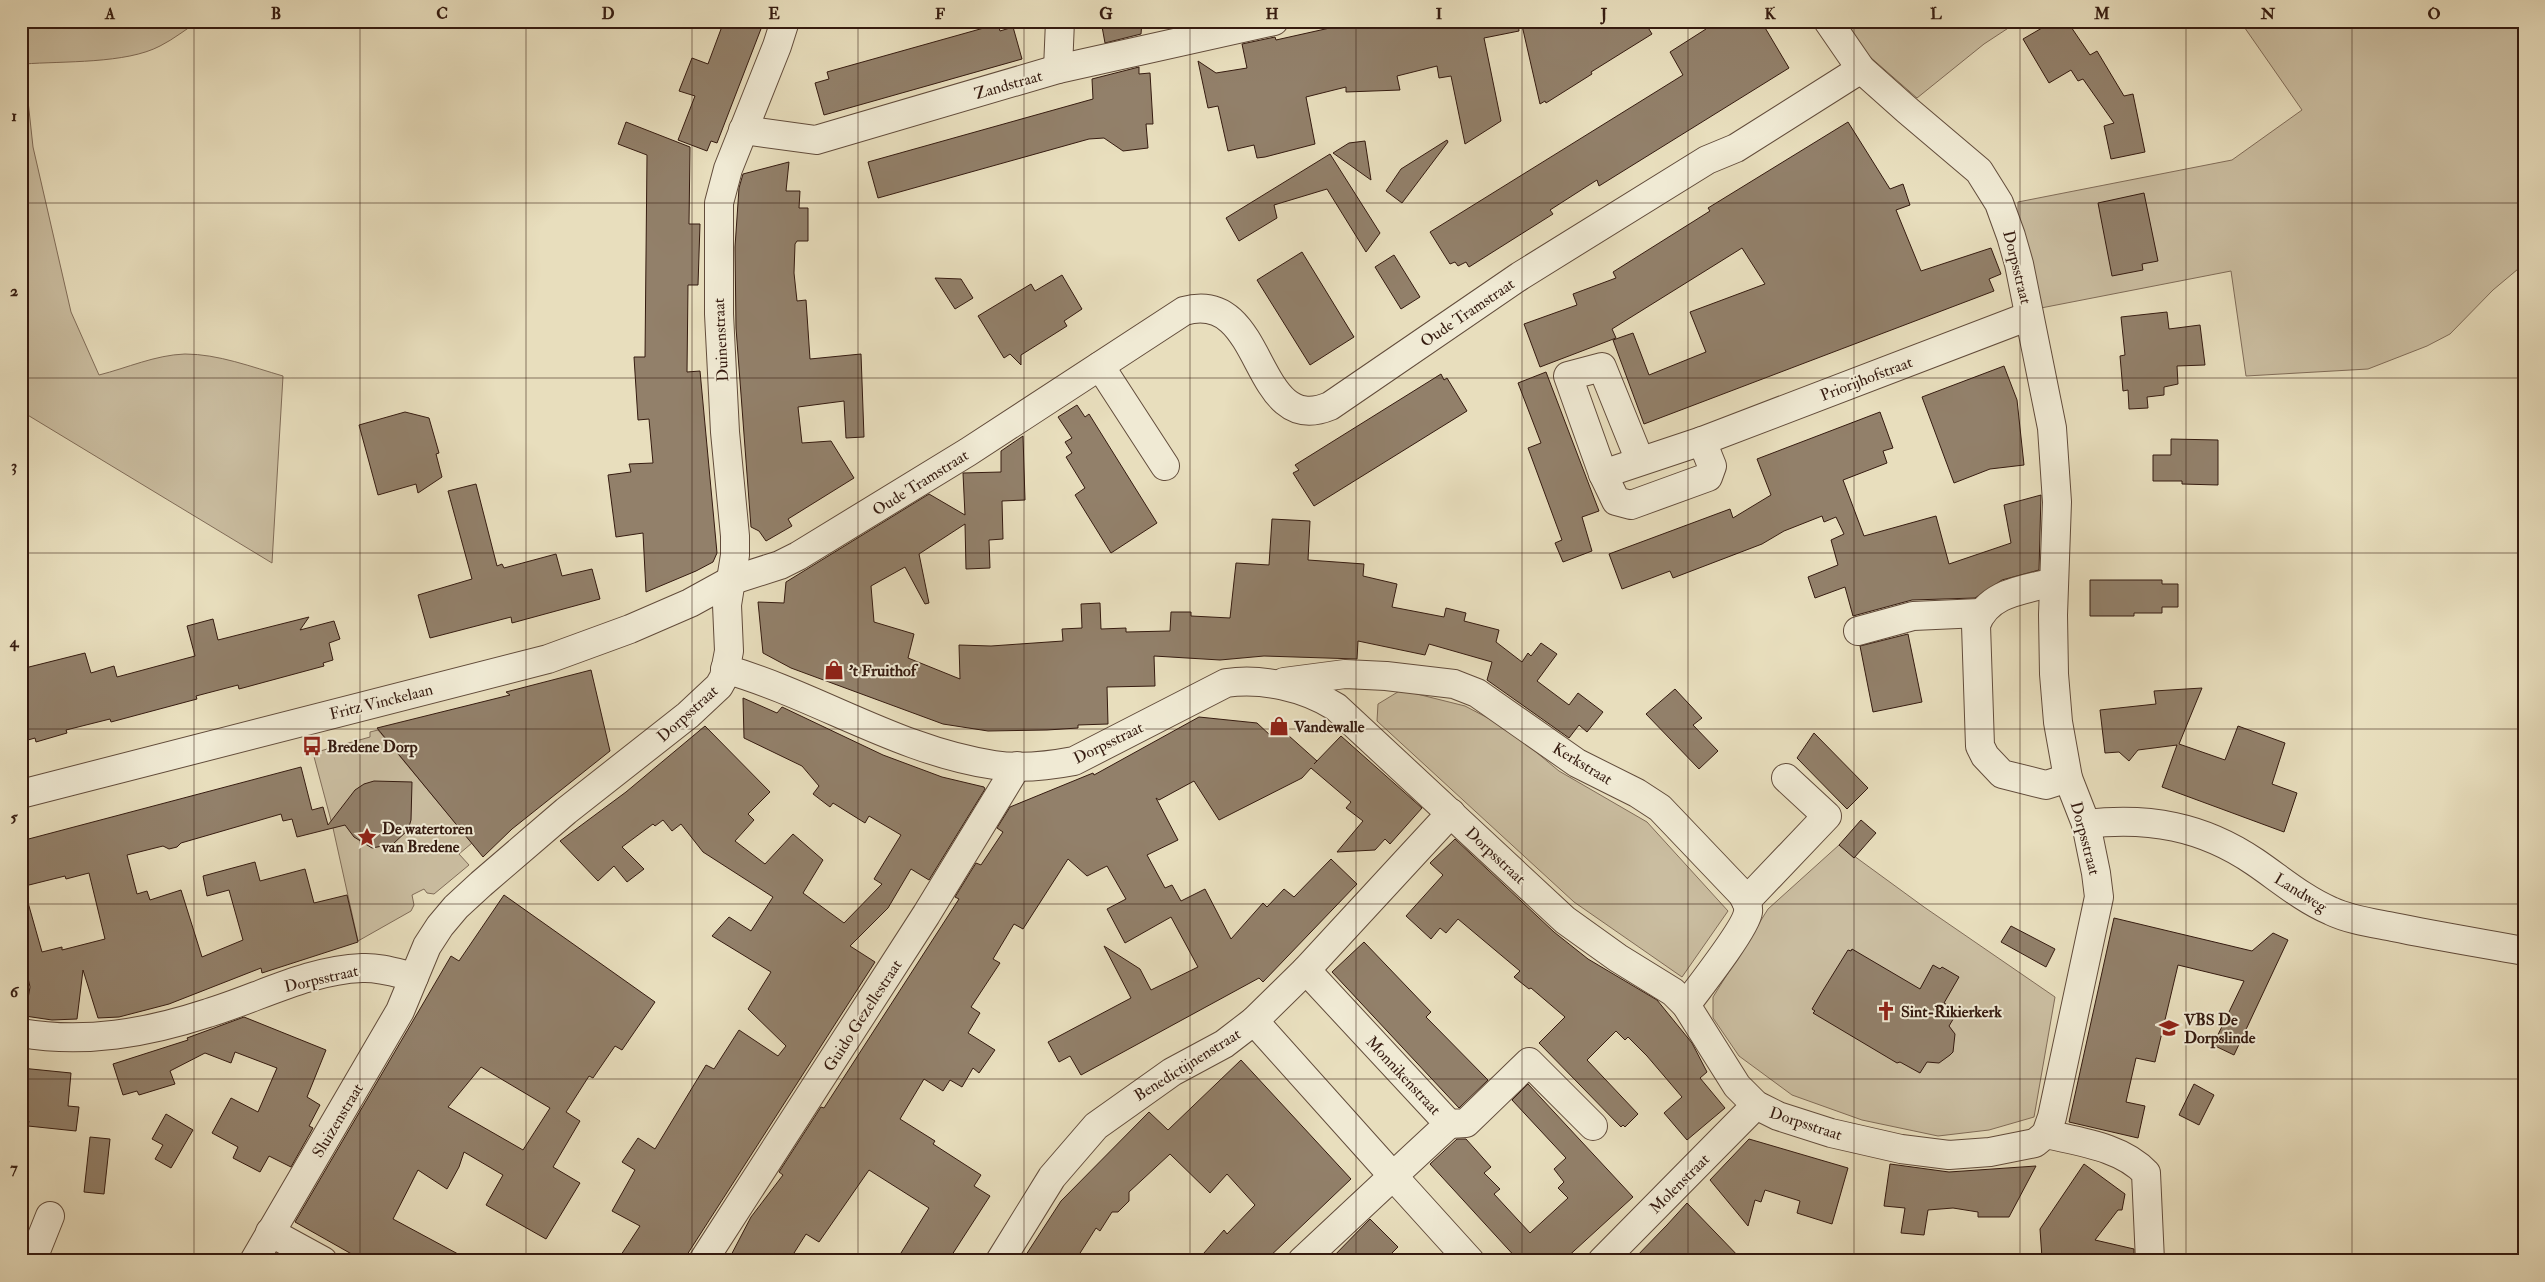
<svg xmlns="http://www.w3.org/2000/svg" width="2545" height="1282" font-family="'IM FELL Double Pica',serif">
<rect width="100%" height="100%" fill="#e8debd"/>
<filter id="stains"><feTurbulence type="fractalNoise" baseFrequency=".004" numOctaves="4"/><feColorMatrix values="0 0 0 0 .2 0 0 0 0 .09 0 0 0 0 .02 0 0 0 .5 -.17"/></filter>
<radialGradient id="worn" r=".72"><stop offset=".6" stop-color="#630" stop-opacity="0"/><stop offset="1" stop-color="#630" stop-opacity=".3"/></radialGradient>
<g fill="#cabda0" stroke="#806c58">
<path d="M 21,21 L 199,21 C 186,29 174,39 160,46 C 126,64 63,61 24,64 L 33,147 L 71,312 L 99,375 C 127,368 155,355 185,354 C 218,354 252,367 283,376 L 272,563 L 21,411 Z"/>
<polygon points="1844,21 2019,21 1984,44 1917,98 1869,56"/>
<polygon points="2240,21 2524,21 2524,264 2493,290 2450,334 2427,346 2368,369 2246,376 2231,271 2041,308 2018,216 2018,202 2232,160 2302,110"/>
<polygon points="1401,690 1465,706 1507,728 1559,771 1647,822 1728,911 1682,977 1574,902 1377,721 1378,704"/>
<polygon points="378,730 472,843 459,854 469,865 434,894 427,893 424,889 412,895 414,905 411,911 358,941 333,828 313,753 370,737 370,732"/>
<polygon points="1839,845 1924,907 2055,997 2034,1117 1989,1130 1938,1136 1862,1120 1792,1095 1739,1056 1713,1018 1713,997 1768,909"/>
</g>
<g fill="#92806a" stroke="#351b10" fill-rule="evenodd">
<polygon points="724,21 764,21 717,143 711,141 707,151 678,140 695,96 679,91 692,58 708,64"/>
<polygon points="1101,21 1142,21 1141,34 1105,43"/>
<polygon points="1361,21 1518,21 1519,31 1484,38 1501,121 1465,144 1451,76 1439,78 1437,66 1397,76 1400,90 1346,92 1346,87 1306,97 1315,144 1265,157 1257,158 1254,145 1228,151 1218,106 1208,108 1198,61 1216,73 1247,68 1242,44 1275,37 1276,40"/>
<polygon points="1521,21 1644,21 1652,34 1591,72 1592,74 1546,103 1545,101 1540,104"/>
<polygon points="1703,21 1761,21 1789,68 1599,186 1597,180 1589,185 1550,210 1553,214 1469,267 1466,262 1458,266 1455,262 1450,264 1430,232 1683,75 1670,52 1706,29"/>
<polygon points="2054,21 2067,21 2090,55 2097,51 2124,96 2133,94 2145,152 2111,159 2104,126 2114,123 2083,79 2078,81 2071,70 2049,83 2023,39"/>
<polygon points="998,24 1000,31 1013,27 1022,59 824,115 815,83 829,79 827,72"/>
<polygon points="1139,67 1139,74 1150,73 1153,124 1146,124 1148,148 1123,151 1104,138 1089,139 878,198 868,162 1093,99 1092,79"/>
<polygon points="626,122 690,147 689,224 700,224 698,285 688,285 687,372 700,371 717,553 713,562 696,571 646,592 643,533 616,537 608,475 631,472 629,464 653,463 649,419 638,420 634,357 645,357 647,155 618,144"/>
<polygon points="1848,122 1890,189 1903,184 1910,205 1896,210 1921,271 1991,248 2001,274 1989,279 1994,291 1644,424 1613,340 1633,333 1649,375 1706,352 1690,312 1765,284 1742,248 1612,329 1616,338 1540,367 1524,324 1577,305 1573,294 1616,278 1613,272 1710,211 1708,208"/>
<polygon points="1447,140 1448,142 1402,203 1386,191 1401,169"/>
<polygon points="1365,141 1371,180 1333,153 1349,143"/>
<polygon points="1330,154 1380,233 1366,252 1327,189 1274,205 1277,218 1239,241 1226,218"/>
<polygon points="789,162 786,191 800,191 799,208 808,208 808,241 797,241 795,244 794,273 797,301 806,300 810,359 861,354 864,437 846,438 844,401 798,407 802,443 831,441 854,478 788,519 792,526 766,541 759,531 751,527 736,328 735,247 739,188 743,174"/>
<polygon points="2144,193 2158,261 2142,264 2143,270 2112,276 2098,203"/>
<polygon points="1302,252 1354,337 1310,365 1257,280"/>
<polygon points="1394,255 1420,297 1401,309 1375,267"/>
<polygon points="1062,275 1082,309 1064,321 1067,326 1021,355 1021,365 1010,354 1004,358 978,316 1031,284 1035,291"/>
<polygon points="935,278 961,279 973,298 955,309"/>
<polygon points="2167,312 2169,329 2200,325 2205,365 2177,366 2178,384 2164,387 2164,395 2147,397 2148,408 2129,409 2128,390 2123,391 2120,356 2125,355 2121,317"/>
<polygon points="2004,366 2017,400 2024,465 1990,469 1954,483 1922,397"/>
<polygon points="1546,372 1599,511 1582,517 1592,551 1563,562 1555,543 1562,540 1528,448 1541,443 1518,383"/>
<polygon points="1441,374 1444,380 1447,378 1467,411 1314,506 1293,473 1299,470 1295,465"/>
<polygon points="1077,405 1085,417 1089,414 1157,523 1111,553 1075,495 1085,488 1066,457 1072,453 1065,442 1072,438 1058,417"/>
<polygon points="405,412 429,418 439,453 436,454 442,477 418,493 416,484 378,495 359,425"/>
<polygon points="1880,412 1893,448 1883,451 1887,463 1843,480 1864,536 1936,516 1949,564 2011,543 2004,505 2041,495 2039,570 2002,580 1975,598 1912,600 1853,616 1845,587 1815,598 1808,577 1838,565 1831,540 1844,534 1836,517 1824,522 1822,516 1784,531 1762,544 1673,578 1670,571 1622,589 1609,554 1730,509 1733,518 1771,495 1757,459"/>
<polygon points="1023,436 1025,500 1002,501 1003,539 989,540 990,568 966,569 965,524 919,554 929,603 925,604 905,567 871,586 874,622 914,634 908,658 960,679 959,645 991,646 1063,641 1062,629 1082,628 1081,604 1100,603 1101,629 1126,628 1126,632 1170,631 1171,612 1191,612 1191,616 1230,618 1236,563 1269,565 1272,519 1310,521 1308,560 1364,564 1363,576 1397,584 1392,607 1444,617 1446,608 1466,613 1464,621 1499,630 1496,642 1522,662 1528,653 1531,656 1541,643 1557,654 1537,681 1569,705 1578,693 1603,712 1587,732 1579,725 1569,738 1487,680 1492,662 1429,644 1425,655 1358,641 1357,659 1264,656 1220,660 1154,656 1155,686 1107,687 1108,724 1078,725 1078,728 1047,730 988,731 943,724 791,668 763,653 758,602 784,603 786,582 929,494 965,515 963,473 1001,472 1001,451"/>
<polygon points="2171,439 2218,440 2218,485 2182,484 2182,481 2153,481 2153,455 2171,455"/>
<polygon points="476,484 497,566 502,564 504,568 556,554 562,576 592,569 600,599 512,623 511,617 430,638 418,595 472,579 448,491"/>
<polygon points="2090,580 2162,580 2162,584 2178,584 2178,607 2162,607 2162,613 2134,613 2134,616 2090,616"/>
<polygon points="309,617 300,630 334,621 340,639 329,643 333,660 323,663 324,666 239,689 238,685 196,696 197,699 111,722 110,719 66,730 67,733 36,742 35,738 21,742 21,669 85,653 91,673 114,666 117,677 195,656 187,626 213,619 218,640"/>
<polygon points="1908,634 1922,702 1873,712 1860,646"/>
<polygon points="591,670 610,751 512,829 483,857 377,728 510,695 506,692"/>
<polygon points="2202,688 2179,744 2225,760 2238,726 2285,743 2272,784 2297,793 2284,832 2162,787 2177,745 2138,750 2129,761 2119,752 2105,753 2100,710 2156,704 2154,691"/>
<polygon points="1675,689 1702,718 1693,725 1718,751 1699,769 1646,714"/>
<polygon points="743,698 777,713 782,707 883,755 942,777 984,787 985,789 929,880 911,869 888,908 850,946 875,962 683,1261 617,1261 640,1226 612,1211 635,1170 622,1162 638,1138 655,1149 706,1065 714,1069 739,1030 778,1056 786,1046 748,1009 771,972 712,936 729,917 751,931 773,897 703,852 681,824 672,831 663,820 655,826 653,824 622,847 644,869 627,882 614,866 598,881 560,841 626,792 705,726 770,792 748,814 754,820 735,841 765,864 793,834 823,860 803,893 844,923 882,884 874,879 901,835 869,816 865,823 833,803 830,807 813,794 819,786 802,766 744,738"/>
<polygon points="1199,717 1257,723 1271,736 1279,727 1317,761 1314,764 1341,736 1422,808 1390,844 1385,839 1375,850 1337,852 1363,821 1346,808 1351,802 1311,768 1302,778 1219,820 1194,781 1159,800 1156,798 1178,840 1147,855 1165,888 1172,885 1181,901 1205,889 1231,939 1263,903 1267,907 1284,889 1294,897 1331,859 1357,884 1263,982 1259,978 1081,1075 1070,1056 1059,1062 1048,1042 1131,998 1104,946 1140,969 1151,990 1198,967 1171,917 1125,943 1107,909 1126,899 1107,866 1087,876 1068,859 1023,929 1014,924 993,959 1000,963 971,1007 980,1013 968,1033 995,1050 979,1073 973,1068 962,1087 950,1080 943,1091 924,1079 900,1119 935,1141 933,1144 981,1175 974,1186 990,1196 948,1261 896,1261 929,1208 869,1170 819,1242 806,1234 789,1261 728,1261 751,1217 783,1175 779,1172 821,1107 824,1108 959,899 955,897 976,863 981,865 1003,832 997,828 1010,807 1093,773 1094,775"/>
<polygon points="1814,733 1868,788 1847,809 1797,758"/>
<polygon points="301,767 312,810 323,807 328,825 355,790 364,784 374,781 412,782 411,820 408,830 393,844 372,848 354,837 345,825 297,837 292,819 283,821 281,814 181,843 177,847 169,849 163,846 127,855 137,894 147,891 150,900 181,890 202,957 243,940 229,890 207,896 203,876 255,862 260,881 305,869 314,903 347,895 358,942 262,973 261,968 169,1004 119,1017 98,1018 83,970 77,1019 52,1020 25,1016 30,987 21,946 21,900 27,899 42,952 62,947 62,950 105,939 89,873 66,879 65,876 21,887 21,841"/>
<polygon points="1861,820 1876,833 1854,858 1839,845"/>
<polygon points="1455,839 1554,932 1588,959 1657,1000 1692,1043 1707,1072 1700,1078 1725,1108 1687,1140 1664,1113 1682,1097 1647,1056 1628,1037 1625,1040 1616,1031 1587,1060 1638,1114 1625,1127 1623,1125 1621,1127 1539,1043 1565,1017 1531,988 1529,989 1514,977 1520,971 1458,919 1446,933 1440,928 1431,939 1406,916 1443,875 1430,863"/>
<path d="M 504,895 L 655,1002 L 622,1050 L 615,1046 L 593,1078 L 589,1076 L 566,1112 L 580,1121 L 553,1167 L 580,1183 L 546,1239 L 486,1205 L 503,1175 L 464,1152 L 459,1167 L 447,1189 L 418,1170 L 393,1219 L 471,1261 L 364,1261 L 295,1222 L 451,956 L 459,961 ZM 481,1067 L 550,1108 L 523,1150 L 448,1107 Z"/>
<polygon points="2114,918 2252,951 2273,933 2288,940 2234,1055 2213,1045 2244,981 2178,965 2155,1062 2136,1058 2126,1102 2145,1106 2138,1138 2069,1122"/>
<polygon points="2011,926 2055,949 2046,967 2001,942"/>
<polygon points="1364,942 1431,1012 1426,1017 1488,1080 1459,1108 1332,972"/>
<polygon points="1852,949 1920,989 1933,965 1940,969 1942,967 1959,977 1944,1003 1958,1011 1949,1026 1955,1034 1953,1052 1950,1055 1939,1063 1927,1062 1920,1073 1900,1062 1897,1063 1813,1013 1815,1011 1812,1009 1822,992 1848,950 1851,951"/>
<polygon points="244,1017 326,1050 307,1097 320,1105 309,1126 313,1128 291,1167 269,1156 260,1172 233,1158 238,1147 212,1133 231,1098 258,1112 277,1068 235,1052 231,1063 205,1053 170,1071 175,1084 139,1095 137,1091 123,1095 113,1064 188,1040 187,1038"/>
<polygon points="1241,1060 1351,1179 1265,1261 1197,1261 1224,1230 1227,1234 1255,1205 1227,1174 1210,1193 1170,1154 1129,1192 1129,1201 1118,1212 1112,1212 1100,1231 1096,1228 1075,1261 1022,1261 1061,1201 1149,1112 1168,1130"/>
<polygon points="21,1068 71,1073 68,1106 79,1107 76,1131 28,1126 29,1121 21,1120"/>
<polygon points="1528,1084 1633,1197 1563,1261 1519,1261 1430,1164 1457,1139 1466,1139 1491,1167 1484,1173 1500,1189 1494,1194 1530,1233 1568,1198 1558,1188 1564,1182 1554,1169 1566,1158 1512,1100"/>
<polygon points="2194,1084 2214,1095 2199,1125 2179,1115"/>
<polygon points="166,1114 193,1130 171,1168 155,1159 163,1145 152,1139"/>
<polygon points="90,1137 110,1139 104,1194 84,1192"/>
<polygon points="1749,1139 1848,1168 1832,1224 1797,1213 1800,1201 1765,1190 1761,1202 1755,1200 1748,1226 1710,1180"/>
<polygon points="1890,1164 1949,1172 2036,1166 2009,1217 1978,1217 1978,1212 1953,1208 1928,1210 1924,1235 1901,1233 1905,1208 1884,1206"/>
<polygon points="2084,1164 2125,1194 2122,1210 2118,1210 2095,1240 2134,1249 2134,1261 2074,1261 2074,1257 2042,1258 2040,1229"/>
<polygon points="1687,1203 1743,1261 1632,1261 1667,1225"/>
<polygon points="1370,1219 1398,1247 1384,1261 1329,1261"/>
</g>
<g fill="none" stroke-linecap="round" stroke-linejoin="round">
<defs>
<g id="minor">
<polyline points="1058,69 1060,21"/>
<polyline points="743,130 816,140 1058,69 1274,21"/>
<polyline points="1100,366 1165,466"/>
<polyline points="1640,461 1602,367 1568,376 1603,474 1616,501 1631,505 1708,477 1712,466 1702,441"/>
<polyline points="1603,474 1702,441 2029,316"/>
<path d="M 2054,582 C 2024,590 1988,592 1976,625 L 1980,746 L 1985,756 L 2002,774 L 2046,785 L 2068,778"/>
<polyline points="1858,631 1913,616 1980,613"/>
<path d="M 725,669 C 816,695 899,751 994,765 C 1021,769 1048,766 1074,761 L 1226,683 C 1263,678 1304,687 1336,707 L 1565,920 L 1618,958 L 1673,992 L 1686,1005 L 1737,1086 L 1756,1105 L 1778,1116 L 1831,1133 L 1901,1149 L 1949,1155 L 1990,1152 L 2035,1143 L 2046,1134 L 2052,1117 L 2099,897 L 2096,873 L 2086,824 L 2068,778 L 2058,722 L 2054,674 L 2053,615 L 2057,502 L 2052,428 L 2019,264 L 2011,236 L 1999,203 L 1979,171 L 1907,110 L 1861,69 L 1828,21"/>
<path d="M 1284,682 L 1345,674 L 1386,676 L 1454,684 L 1477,693 L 1577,763 L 1637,793 L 1660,808 L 1742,894 C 1745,899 1749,905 1748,912 C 1746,928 1698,989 1686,1005"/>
<path d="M 21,794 L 548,659 L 630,629 L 690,603 L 730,581 L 780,565 L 798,556 L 968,452 L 1184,311 C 1267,287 1251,439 1330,406 L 1520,276 L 1707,160 L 1736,148 L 1861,69"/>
<path d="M 2086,824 C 2149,817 2202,826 2255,862 C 2280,879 2303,899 2331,911 C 2350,920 2373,923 2393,927 C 2437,936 2480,943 2524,951"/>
<polyline points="1746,901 1827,816 1786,778"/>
<polyline points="1254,1021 1393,1176 1449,1124 1306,970"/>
<path d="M 21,1033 C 85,1044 147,1033 208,1013 C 258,998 308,970 362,968 C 379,967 397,973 414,977"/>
<polyline points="1449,1124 1466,1123 1529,1062 1593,1126"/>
<path d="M 2046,1134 C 2080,1142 2122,1147 2146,1173 L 2150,1261"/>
<polyline points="270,1232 323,1261"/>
<polyline points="32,1261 50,1216"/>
<polyline points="254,1261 400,1011 427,946 440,926 456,907 481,884 566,811 688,715 719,686 724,677 729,651 727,605 735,555 735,536 725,432 719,314 719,203 728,169 777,46 785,21"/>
<polyline points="703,1261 926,915 1017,766"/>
<polyline points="1000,1261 1052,1177 1096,1126 1172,1072 1224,1044 1254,1021 1306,970 1451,813"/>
<polyline points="1302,1261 1393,1176 1470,1261"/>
<polyline points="1602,1261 1756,1105"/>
</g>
</defs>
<use href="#minor" stroke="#624c3b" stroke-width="30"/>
<use href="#minor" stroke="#f0ead4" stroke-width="28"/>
</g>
<path fill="none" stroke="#351b10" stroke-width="1" stroke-opacity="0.55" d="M 194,21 L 194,1261M 360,21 L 360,1261M 526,21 L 526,1261M 692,21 L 692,1261M 858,21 L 858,1261M 1024,21 L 1024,1261M 1190,21 L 1190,1261M 1356,21 L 1356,1261M 1522,21 L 1522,1261M 1688,21 L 1688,1261M 1854,21 L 1854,1261M 2020,21 L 2020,1261M 2186,21 L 2186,1261M 2352,21 L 2352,1261M 21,203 L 2524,203M 21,378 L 2524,378M 21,553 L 2524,553M 21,729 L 2524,729M 21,904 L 2524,904M 21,1079 L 2524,1079"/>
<defs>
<symbol id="shop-bare" viewBox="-9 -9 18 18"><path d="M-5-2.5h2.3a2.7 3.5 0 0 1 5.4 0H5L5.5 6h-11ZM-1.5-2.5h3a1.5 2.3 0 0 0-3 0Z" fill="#8f2418" stroke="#f0ead4" stroke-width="2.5" paint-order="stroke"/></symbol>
<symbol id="bus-bare" viewBox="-9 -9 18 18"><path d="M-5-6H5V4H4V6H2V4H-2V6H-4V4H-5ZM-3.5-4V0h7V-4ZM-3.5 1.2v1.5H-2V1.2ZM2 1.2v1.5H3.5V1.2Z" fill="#8f2418" stroke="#f0ead4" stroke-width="2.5" paint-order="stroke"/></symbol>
<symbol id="sight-bare" viewBox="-9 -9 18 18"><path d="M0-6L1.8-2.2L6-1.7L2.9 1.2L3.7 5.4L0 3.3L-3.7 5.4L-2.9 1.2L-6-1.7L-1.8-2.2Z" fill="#8f2418" stroke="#f0ead4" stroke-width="2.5" paint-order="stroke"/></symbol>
<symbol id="church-bare" viewBox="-9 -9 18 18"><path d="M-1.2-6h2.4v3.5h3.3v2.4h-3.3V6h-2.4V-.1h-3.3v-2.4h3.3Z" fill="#8f2418" stroke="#f0ead4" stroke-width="2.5" paint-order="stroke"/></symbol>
<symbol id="school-bare" viewBox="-9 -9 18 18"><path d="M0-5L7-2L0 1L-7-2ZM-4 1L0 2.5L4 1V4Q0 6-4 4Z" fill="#8f2418" stroke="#f0ead4" stroke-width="2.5" paint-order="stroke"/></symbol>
</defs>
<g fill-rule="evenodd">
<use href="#shop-bare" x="820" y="656" width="28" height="28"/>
<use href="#shop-bare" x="1265" y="712" width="28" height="28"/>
<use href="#bus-bare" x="298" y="732" width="28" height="28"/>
<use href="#sight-bare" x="353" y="823" width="28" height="28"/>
<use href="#church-bare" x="1872" y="997" width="28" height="28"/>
<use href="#school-bare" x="2155" y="1014" width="28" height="28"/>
</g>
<g text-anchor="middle" stroke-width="4" stroke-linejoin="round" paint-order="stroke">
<g font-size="16" fill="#351b10" stroke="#f0ead4">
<text transform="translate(1008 84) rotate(-16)" y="6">Zandstraat</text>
<text transform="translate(2018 267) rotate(76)" y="6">Dorpsstraat</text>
<text transform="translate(1467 312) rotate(-34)" y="6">Oude Tramstraat</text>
<text transform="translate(720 340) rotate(-93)" y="6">Duinenstraat</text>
<text transform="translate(1866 378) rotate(-21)" y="6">Priorijhofstraat</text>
<text transform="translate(920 482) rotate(-32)" y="6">Oude Tramstraat</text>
<text transform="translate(381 701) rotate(-14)" y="6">Fritz Vinckelaan</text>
<text transform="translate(687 713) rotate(-42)" y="6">Dorpsstraat</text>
<text transform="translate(1108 742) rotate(-26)" y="6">Dorpsstraat</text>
<text transform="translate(1583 763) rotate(31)" y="6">Kerkstraat</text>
<text transform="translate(2086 838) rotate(75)" y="6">Dorpsstraat</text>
<text transform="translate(1496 855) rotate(43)" y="6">Dorpsstraat</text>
<text transform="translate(2301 892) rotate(32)" y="6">Landweg</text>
<text transform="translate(321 978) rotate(-13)" y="6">Dorpsstraat</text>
<text transform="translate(862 1015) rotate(-57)" y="6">Guido Gezellestraat</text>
<text transform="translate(1187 1064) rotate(-32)" y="6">Benedictijnenstraat</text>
<text transform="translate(1404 1075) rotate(47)" y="6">Monnikenstraat</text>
<text transform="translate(337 1120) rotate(-59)" y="6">Sluizenstraat</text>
<text transform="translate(1806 1123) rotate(18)" y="6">Dorpsstraat</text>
<text transform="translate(1679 1183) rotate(-45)" y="6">Molenstraat</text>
</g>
<g font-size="16" font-weight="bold" fill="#351b10" stroke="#f0ead4" text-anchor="start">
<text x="849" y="676">'t Fruithof</text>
<text x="1294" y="732">Vandewalle</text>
<text x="327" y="752">Bredene Dorp</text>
<text x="382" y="834">De watertoren<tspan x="382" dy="18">van Bredene</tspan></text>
<text x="1901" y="1017">Sint-Rikierkerk</text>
<text x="2184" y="1025">VBS De<tspan x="2184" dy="18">Dorpslinde</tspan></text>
</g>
</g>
<rect width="2545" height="1282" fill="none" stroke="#e8debd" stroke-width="55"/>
<rect x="28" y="28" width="2490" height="1226" fill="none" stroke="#351b10" stroke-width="2"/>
<g font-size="16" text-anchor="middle" font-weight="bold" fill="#351b10">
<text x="110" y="19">A</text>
<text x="276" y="19">B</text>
<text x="442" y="19">C</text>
<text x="608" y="19">D</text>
<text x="774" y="19">E</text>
<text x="940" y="19">F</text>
<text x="1106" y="19">G</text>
<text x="1272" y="19">H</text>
<text x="1439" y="19">I</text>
<text x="1604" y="19">J</text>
<text x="1770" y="19">K</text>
<text x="1936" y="19">L</text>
<text x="2102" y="19">M</text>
<text x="2268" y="19">N</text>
<text x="2434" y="19">O</text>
<text x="14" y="121">1</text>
<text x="14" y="296">2</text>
<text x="14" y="471">3</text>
<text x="14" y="647">4</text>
<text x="14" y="822">5</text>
<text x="14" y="997">6</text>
<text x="14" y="1173">7</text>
</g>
<rect width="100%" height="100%" filter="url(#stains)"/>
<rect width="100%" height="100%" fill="url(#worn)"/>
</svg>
